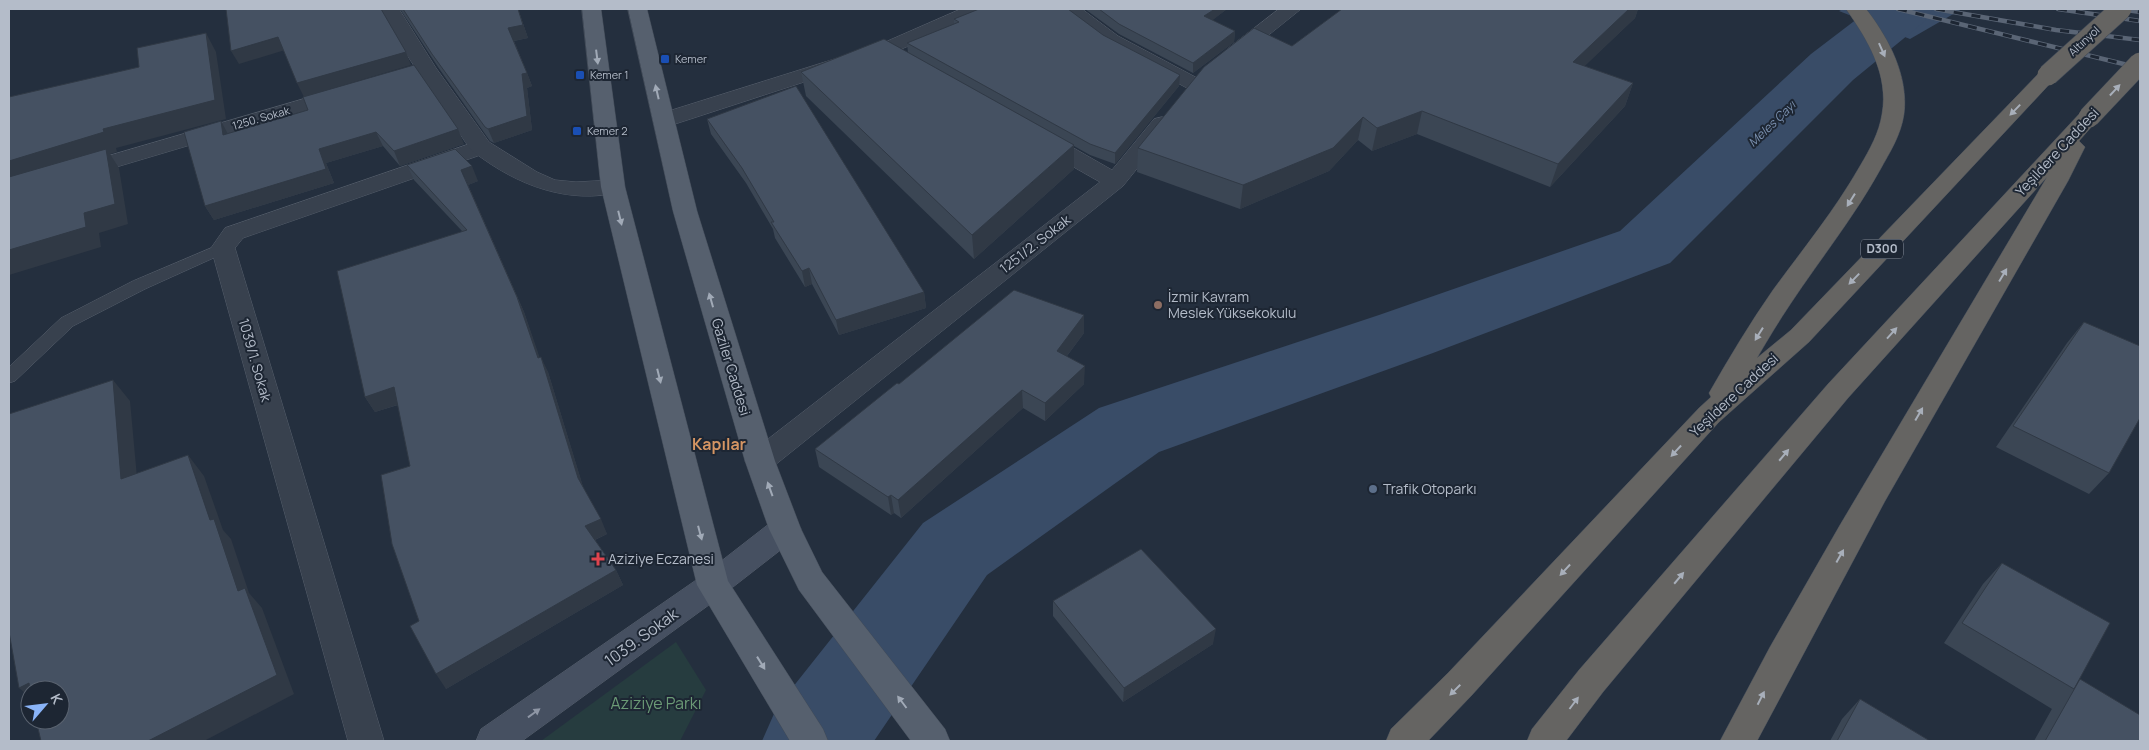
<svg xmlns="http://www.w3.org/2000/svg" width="2149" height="750" font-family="Manrope,sans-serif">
<rect width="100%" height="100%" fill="#242f3e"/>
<polygon fill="#263c3f" points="676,642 706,690 680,741 541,741"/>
<polygon fill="#394c67" points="1843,9 1962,9 1910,39 1839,11"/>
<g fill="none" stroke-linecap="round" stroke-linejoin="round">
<polygon fill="#394c67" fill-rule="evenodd" points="1870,9 1933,9 1925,21 1853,80 1670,263 1433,353 1159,452 987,575 874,741 762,741 777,707 923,523 1099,408 1379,315 1620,231 1811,54"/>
<defs>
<polygon id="service" points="223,243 229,245 231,248 229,251 145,289 73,326 15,381 9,383 9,367 61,318 133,281"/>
<g id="minor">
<polygon points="961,9 987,9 984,13 890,54 672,125 664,126 656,125 653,120 656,115 876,46"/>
<polygon points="1279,9 1301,9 1240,58 1233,60 1226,58 1223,54 1226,50"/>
<polygon points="341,88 348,90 352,94 348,98 9,199 9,185"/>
<polygon points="1162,117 1170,119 1173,124 1123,186 770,469 760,472 750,469 745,461 750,453 1100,182 1033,144 1030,139 1033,134 1041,132 1049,134 1112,170 1154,119"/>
<polygon points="481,140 489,142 492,147 489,152 243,238 235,248 384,741 348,741 211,248 225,228"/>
</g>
<g id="tertiary">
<path d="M 381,9 L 399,9 L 436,68 L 489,142 L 537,172 L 555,180 L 576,182 L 613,180 L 621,182 L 625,187 L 621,192 C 568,205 517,185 475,153 C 466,146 459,131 452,122 C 427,85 400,48 381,9 Z"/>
<polygon points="1061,9 1082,9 1118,36 1201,80 1204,84 1201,88 1194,90 1187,88 1104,44 1063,13"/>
</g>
<polygon id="secondary" points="785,517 796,520 801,529 796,538 724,594 522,741 476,741 481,729 702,576 774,520"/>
<g id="primary">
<polygon points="582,9 601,9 625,187 728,581 823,729 828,741 790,741 697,585 601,187"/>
<polygon points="628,9 647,9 697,211 775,461 801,529 822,572 945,729 950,741 911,741 799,590 769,529 745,461 673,211"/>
</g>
<g id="trunk">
<path d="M 1846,9 L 1866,9 C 1888,37 1909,76 1904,114 C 1901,135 1890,152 1880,170 C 1854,217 1821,258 1791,303 C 1779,321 1768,339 1757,358 L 1791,330 L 2041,71 L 2048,69 L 2055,71 L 2058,75 L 1809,342 L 1719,422 L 1472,695 L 1428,741 L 1386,741 L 1391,729 L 1448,673 L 1699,408 L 1711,397 L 1709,393 C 1729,358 1750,323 1773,290 C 1803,249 1835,210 1860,166 C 1870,149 1879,133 1882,114 C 1889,75 1868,40 1846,9 Z"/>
<polygon points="2089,111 2097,112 2100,117 2079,141 2085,147 2068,181 1885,501 1757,741 1720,741 1770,647 1840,525 2047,177 1848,398 1603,692 1566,741 1527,741 1532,729 1579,670 1828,384 2081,112"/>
</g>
</defs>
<use href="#service" stroke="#565f6c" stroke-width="1"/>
<use href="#minor" stroke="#565f6c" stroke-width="1"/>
<use href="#tertiary" stroke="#565f6c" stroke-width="1"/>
<use href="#secondary" stroke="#565f6c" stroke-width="1"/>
<use href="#primary" stroke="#414a57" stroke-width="1"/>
<use href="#trunk" stroke="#434c59" stroke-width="1"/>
<use href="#service" fill="#38414e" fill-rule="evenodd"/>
<use href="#minor" fill="#38414e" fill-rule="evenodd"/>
<use href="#tertiary" fill="#38414e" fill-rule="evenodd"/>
<use href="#secondary" fill="#465061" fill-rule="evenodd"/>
<use href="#primary" fill="#56606e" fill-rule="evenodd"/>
<use href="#trunk" fill="#656462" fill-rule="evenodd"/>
<defs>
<g id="rail">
<polyline points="1898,9 2140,68"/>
<polyline points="1936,9 2056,30 2140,40"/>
<polyline points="2058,9 2140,21"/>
<polyline points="2120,9 2140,12"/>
</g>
</defs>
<use href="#rail" stroke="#5a6575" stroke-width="4.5"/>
<use href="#rail" stroke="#1d2633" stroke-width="3" stroke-dasharray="9" stroke-linecap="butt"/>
<defs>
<g id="trunk-bridge">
<polyline points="2048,75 2121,9"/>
<polyline points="2089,117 2140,63"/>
</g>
</defs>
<use href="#trunk-bridge" stroke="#434c59" stroke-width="22" stroke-linecap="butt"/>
<use href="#trunk-bridge" stroke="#656462" stroke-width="21"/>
</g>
<g fill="#3b4654">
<polygon points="400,9 518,9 528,38 514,41 527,73 532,86 527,88 532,130 494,143 490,141 438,67"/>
<polygon points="1085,9 1227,9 1212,20 1235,31 1234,42 1193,73 1119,34"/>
<polygon points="1342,9 1638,9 1635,18 1584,66 1633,83 1625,106 1550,187 1417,134 1372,151 1358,140 1329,171 1240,209 1137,172 1138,148 1292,46"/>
<polygon points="954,19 1103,35 1179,86 1115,164 1090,155 1074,146 1074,169 974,259 806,96 801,72 908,53 907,43 954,24"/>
<polygon points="308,110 464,144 400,166 383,146 326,163 334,183 214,220 205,206 228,134"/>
<polygon points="707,119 924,292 926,308 839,335 812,284 805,287 775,238 773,229 746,183 711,134"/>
<polygon points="407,165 478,181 468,185 524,312 539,357 548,372 583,487 607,534 595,540 616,570 623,585 446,689 419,621 410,466 398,405 375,412 365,397 462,231 414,180"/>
<polygon points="1084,315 1084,333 1067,356 1084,384 1045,421 1023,408 901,518 894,513 891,515 819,467 815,449 899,384"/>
<polygon points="2084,322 2109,473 2089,494 1996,447 2067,343"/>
<polygon points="2002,563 2078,681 2140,741 2034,741 2053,707 2052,709 1944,643 1983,584"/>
<polygon points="1053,601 1213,644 1123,702 1053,616"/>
<polygon points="1860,699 1930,741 1830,741 1842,719"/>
</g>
<g fill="#303945">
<polygon points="518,9 528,38 513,41 508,28"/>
<polygon points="1215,9 1227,9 1204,27 1204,16"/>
<polygon points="1629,9 1638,9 1635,18 1565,85 1573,62"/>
<polygon points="1235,31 1234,42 1193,73 1193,63"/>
<polygon points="206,33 216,52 226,119 116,148 117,152 110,154 119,168 128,224 99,233 101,247 9,275 9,161 103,129"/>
<polygon points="278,37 285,50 239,64 231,51"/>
<polygon points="406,52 411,65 304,97 297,83"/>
<polygon points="527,73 532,86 527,88 532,130 494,143 488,129 522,74"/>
<polygon points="1180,75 1179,86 1115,164 1115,153"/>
<polygon points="1633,83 1625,106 1550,187 1558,164"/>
<polygon points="1422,111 1417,134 1372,151 1377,128"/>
<polygon points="1363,117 1358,140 1329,171 1240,209 1243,185"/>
<polygon points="221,121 229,136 223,135"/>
<polygon points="458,129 464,144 400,166 394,151"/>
<polygon points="376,132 383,146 326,163 334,183 214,220 205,206 319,149"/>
<polygon points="1074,145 1074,169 974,259 972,235"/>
<polygon points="472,166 478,181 468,185 461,170"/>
<polygon points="809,268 812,284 805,287 802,271"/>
<polygon points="924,292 926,308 839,335 836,320"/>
<polygon points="517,297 524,312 545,373 538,358"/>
<polygon points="1084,315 1084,333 1057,369 1057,351"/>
<polygon points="541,357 548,372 585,493 578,478"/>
<polygon points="1085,366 1084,384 1045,421 1045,403"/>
<polygon points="113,380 130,401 139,499 121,479"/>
<polygon points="394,387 403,403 375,412 365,397"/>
<polygon points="1022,390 1023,408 901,518 898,500"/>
<polygon points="188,455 204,476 223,530 231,539 249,593 262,608 294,694 204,741 148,741 238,591 210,520"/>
<polygon points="891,495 894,513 891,515 888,497"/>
<polygon points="601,519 607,534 592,541 585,526"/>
<polygon points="616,570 623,585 446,689 436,674"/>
<polygon points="1216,629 1213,644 1123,702 1124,688"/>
<polygon points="29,683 37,690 30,690 30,697 19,688"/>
</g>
<g fill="#455162" stroke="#303945">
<polygon points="226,9 381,9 406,52 297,83 278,37 231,51"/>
<polygon points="403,9 518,9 523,25 508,28 527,73 522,74 527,116 488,129 485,127 432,54"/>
<polygon points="979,9 1068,9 1103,35 1180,75 1115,153 1090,144 907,43 959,22 954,19"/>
<polygon points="1099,9 1215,9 1204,16 1235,31 1193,63 1119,24"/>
<polygon points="1342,9 1629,9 1573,62 1633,83 1558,164 1422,111 1377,128 1363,117 1333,148 1243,185 1138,148 1204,67 1254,28 1292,46"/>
<polygon points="206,33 215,100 103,129 104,132 9,161 9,97 139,67 137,48"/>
<polygon points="884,39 1074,145 972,235 801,72"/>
<polygon points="414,65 458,129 394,151 376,132 319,149 326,169 205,206 184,132 221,121 223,135 308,110 303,97"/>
<polygon points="796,86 924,292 836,320 809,268 802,271 771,222 774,222 742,168 707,119"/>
<polygon points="106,149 115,204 84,213 86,227 9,250 9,177"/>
<polygon points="455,149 472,166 461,170 517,297 538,358 541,357 578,478 601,519 585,526 616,570 436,674 410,626 419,621 392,544 381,475 410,466 394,387 365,397 337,271 467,230 407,165"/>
<polygon points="1014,290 1084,315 1057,351 1085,366 1045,403 1022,390 898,500 891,495 888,497 815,449 897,383 899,384"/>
<polygon points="2084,322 2140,346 2140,418 2109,473 2013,426"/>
<polygon points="113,380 121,479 188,455 210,520 214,519 238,591 245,588 277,675 148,741 41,741 36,720 60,720 60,690 30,690 29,683 19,688 9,632 9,414"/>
<polygon points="1141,549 1216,629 1124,688 1053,601"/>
<polygon points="2002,563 2110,623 2074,689 1962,623"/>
<polygon points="2080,679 2140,715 2140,741 2045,741"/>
<polygon points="1860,699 1930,741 1837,741"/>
</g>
<defs><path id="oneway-solid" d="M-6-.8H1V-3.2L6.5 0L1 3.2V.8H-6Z" transform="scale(1.25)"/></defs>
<g fill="#a8afba">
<use href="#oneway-solid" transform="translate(1882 50) rotate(66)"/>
<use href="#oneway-solid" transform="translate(2115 90) rotate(-47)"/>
<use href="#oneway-solid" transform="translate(2015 110) rotate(134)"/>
<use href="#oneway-solid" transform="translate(1851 200) rotate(122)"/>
<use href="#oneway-solid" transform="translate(2003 275) rotate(-59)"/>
<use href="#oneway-solid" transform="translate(1854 279) rotate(134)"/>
<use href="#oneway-solid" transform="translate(1892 333) rotate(-48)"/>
<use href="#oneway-solid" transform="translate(1759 334) rotate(122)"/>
<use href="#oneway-solid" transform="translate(1919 414) rotate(-60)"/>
<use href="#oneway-solid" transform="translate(1676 451) rotate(133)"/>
<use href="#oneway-solid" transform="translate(1784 455) rotate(-50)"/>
<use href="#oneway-solid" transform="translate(1840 556) rotate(-61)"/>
<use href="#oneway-solid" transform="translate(1565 570) rotate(133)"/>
<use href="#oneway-solid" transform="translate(1679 578) rotate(-50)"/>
<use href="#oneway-solid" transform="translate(1455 690) rotate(135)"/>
<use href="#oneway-solid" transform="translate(1761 698) rotate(-63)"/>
<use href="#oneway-solid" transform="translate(1574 703) rotate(-53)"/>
</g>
<g fill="#a1aab7">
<use href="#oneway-solid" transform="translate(597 57) rotate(83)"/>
<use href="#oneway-solid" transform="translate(657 92) rotate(-103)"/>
<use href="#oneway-solid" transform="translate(620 218) rotate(76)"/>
<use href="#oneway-solid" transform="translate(711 300) rotate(-106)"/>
<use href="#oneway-solid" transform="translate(659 376) rotate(76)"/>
<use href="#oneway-solid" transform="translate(770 489) rotate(-110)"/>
<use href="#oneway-solid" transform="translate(700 533) rotate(75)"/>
<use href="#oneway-solid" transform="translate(761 663) rotate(58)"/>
<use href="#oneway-solid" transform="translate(902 702) rotate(-127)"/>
</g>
<use fill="#8e96a5" href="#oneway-solid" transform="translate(534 713) rotate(-36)"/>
<g fill="#1a4fb4" stroke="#1d2633" stroke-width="2">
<rect x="660" y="54" width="10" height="10" rx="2.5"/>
<rect x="575" y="70" width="10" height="10" rx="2.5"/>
<rect x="572" y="126" width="10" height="10" rx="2.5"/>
</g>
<circle fill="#8d6e63" stroke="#1d2633" stroke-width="2" cx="1158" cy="305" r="5"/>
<circle fill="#5c6f8a" stroke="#1d2633" stroke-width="2" cx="1373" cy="489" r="5"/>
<path fill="#e0444e" stroke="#1d2633" stroke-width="2" d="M595.5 551.5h5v5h5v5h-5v5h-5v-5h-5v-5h5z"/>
<g text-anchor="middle" stroke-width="4" stroke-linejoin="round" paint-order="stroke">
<g font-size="11" fill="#b4bcc9" stroke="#1d2633">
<text transform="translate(2084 41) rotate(-43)" y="4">Altınyol</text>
<text transform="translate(261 118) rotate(-16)" y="4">1250. Sokak</text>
</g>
<g font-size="11" fill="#b4bcc9" stroke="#1d2633" text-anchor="start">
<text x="675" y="63">Kemer</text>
<text x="590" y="79">Kemer 1</text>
<text x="587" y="135">Kemer 2</text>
</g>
<g font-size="12" font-style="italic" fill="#7c92b1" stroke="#1d2633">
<text transform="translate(1772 124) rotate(-44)" y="4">Meles Çayı</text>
</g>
<rect fill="#1d2633" stroke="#878f9c" stroke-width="1" x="1861" y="239.5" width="42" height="19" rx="4"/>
<g font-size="12" font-weight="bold" fill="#b4bcc9">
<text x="1882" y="253">D300</text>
</g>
<g font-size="14" fill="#b4bcc9" stroke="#1d2633">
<text transform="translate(2057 152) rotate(-47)" y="5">Yeşildere Caddesi</text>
<text transform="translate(1035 244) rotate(-38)" y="5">1251/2. Sokak</text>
<text transform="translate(255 360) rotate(74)" y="5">1039/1. Sokak</text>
<text transform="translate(731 367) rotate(73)" y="5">Gaziler Caddesi</text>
<text transform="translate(1734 395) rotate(-43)" y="5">Yeşildere Caddesi</text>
</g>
<g font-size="14" fill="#b4bcc9" stroke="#1d2633" text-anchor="start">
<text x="1168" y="302">İzmir Kavram<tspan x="1168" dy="16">Meslek Yüksekokulu</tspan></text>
<text x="1383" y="494">Trafik Otoparkı</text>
<text x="608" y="564">Aziziye Eczanesi</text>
</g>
<g font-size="16" font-weight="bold" fill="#d59563" stroke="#1d2633">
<text x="719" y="450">Kapılar</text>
</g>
<g font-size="16" fill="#b4bcc9" stroke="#1d2633">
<text transform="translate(641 637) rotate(-36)" y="6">1039. Sokak</text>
</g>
<g font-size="16" fill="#6b9a76" stroke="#1d2633">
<text x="656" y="709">Aziziye Parkı</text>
</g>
</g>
<rect width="2149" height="750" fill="none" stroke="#b4bcc9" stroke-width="20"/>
<g transform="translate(45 705) rotate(62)"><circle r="24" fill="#1d2633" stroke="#59626f"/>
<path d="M0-4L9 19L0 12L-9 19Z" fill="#8ab4f8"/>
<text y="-8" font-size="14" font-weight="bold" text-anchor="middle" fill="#b4bcc9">K</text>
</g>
</svg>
